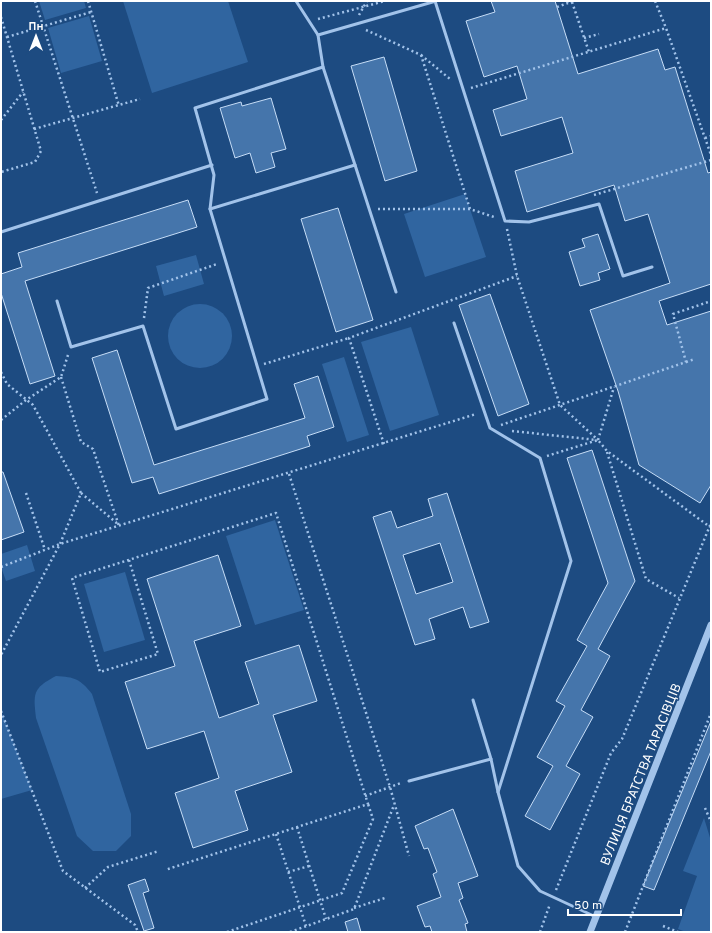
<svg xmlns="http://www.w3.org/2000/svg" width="712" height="933" font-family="Overpass,sans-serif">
<rect width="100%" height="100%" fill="#1d4b81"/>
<g fill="#3065a0">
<polygon points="39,1 84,1 86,8 45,20"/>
<polygon points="123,1 228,1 248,62 152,93"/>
<polygon points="89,16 102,61 61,73 48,28"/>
<polygon points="465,194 486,257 425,277 404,214"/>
<polygon points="196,255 204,284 164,296 156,266"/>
<circle cx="200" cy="336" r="32"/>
<polygon points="411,327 439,415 390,431 361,342"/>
<polygon points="344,357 369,435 347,442 322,364"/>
<polygon points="275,520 304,610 255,625 226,536"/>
<polygon points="27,545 35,571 6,581 1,567 1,554"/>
<polygon points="125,572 145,640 104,652 84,584"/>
<path d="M 56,676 C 75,677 80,679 92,694 L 131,814 L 131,836 L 116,851 L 93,851 L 77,836 L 36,718 C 33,693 33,688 56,676 Z"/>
<polygon points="1,711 32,790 1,799"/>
<polygon points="704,818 711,841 711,932 686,932 678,929 697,876 683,871"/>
</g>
<g fill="#4575ab" stroke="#c6ddf7" fill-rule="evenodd">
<polygon points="491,1 555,1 578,74 658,49 665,70 675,67 708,173 711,172 711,284 659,301 667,325 711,311 711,485 700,503 639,465 618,391 590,310 670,283 648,214 625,221 614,185 527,212 515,171 573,153 562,117 501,136 493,110 527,99 517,66 484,77 466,21 495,12"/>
<polygon points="384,57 417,171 385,181 351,66"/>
<polygon points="271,98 286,149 271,153 275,167 256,173 250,153 235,158 220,108 241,102 242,106"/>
<polygon points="188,200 197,227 25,281 55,376 30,384 1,293 1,274 22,267 18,253"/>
<polygon points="338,208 373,320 336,332 301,219"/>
<polygon points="598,234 610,269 598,273 600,280 580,286 569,252 585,247 582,239"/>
<polygon points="490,294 529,404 498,416 459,305"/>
<polygon points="117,350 154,465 305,418 294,384 318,376 334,427 307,436 310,446 159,494 153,477 132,483 92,358"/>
<polygon points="592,450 635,581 598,649 610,656 581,710 593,717 566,766 580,774 550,830 525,816 553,766 537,757 565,706 556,701 587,646 577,640 608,583 567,458"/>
<polygon points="1,472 3,472 24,532 1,540"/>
<path d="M 447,493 L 489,622 L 470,628 L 463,607 L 429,619 L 435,639 L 415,645 L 373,517 L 391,511 L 397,528 L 433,516 L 428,499 ZM 440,543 L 453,582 L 416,594 L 403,555 Z"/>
<polygon points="218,555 241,626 194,641 219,718 259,704 245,662 299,645 317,701 273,715 292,772 235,791 248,830 193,848 175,793 219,778 204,731 147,749 125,682 175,666 147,579"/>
<polygon points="711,721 711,751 654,890 643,886"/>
<polygon points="453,809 478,876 458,883 463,898 459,900 468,923 465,924 467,932 432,932 430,926 425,927 417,906 441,897 433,874 437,872 428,848 424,849 415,826"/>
<polygon points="145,879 149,891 143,893 154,928 144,931 128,885"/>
<polygon points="357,918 361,932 348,932 345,922"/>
</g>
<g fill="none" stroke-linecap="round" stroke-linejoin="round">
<g stroke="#a2c3ea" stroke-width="2.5" stroke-dasharray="2 3" stroke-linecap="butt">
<polyline points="35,1 97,193"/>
<polyline points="88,1 119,106"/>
<polyline points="567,1 568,3 575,1"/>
<polyline points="655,1 666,28"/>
<polyline points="572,2 589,52"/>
<polyline points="557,7 568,3"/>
<polyline points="359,15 367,1"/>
<polyline points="1,17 41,151 35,162 1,172"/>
<polyline points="318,19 385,1"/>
<polyline points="366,30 421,55 470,209"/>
<polyline points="7,37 91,12"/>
<polyline points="584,38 599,34"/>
<polyline points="421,55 450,79"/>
<polyline points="471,88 666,28 711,155"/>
<polyline points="1,120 23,92"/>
<polyline points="34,129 140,99"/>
<polyline points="705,138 711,136"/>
<polyline points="594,195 711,160"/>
<polyline points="378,209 470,209 494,217"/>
<polyline points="507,229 517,276 560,405 598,440"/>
<polyline points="144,318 148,288 217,264"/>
<polyline points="686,362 695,359"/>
<polyline points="264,364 349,338"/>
<polyline points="1,372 7,384 33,405 81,493 60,544 1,655"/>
<polyline points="61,377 81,442 93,449 119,526"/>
<polyline points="1,420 26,400 61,377 68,355"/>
<polyline points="501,425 686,362 673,314 711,301"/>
<polyline points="512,431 597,440"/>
<polyline points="598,440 614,387"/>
<polyline points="384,444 349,338 517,276"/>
<polyline points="607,452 646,579 679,598"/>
<polyline points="547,456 598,440 607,451 710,527"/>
<polyline points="289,474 390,787 409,856"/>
<polyline points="26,493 45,550"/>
<polyline points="81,493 119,525"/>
<polyline points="129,560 158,654 100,672 72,578 276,513 368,804 165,870"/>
<polyline points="1,567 60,544 476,414"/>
<polyline points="1,711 63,871 135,925 138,932"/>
<polyline points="365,796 401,783"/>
<polyline points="705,808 711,822"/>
<polyline points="297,827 326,919"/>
<polyline points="276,834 306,926"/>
<polyline points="288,872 309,866"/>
<polyline points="85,888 108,867 159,851"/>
<polyline points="556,890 611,753 622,739 711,523"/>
<polyline points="354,908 385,898"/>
<polyline points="663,926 678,932"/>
<polyline points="227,932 342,893 373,819 368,804"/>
<polyline points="290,932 354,909 394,805"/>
<polyline points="540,932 550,904"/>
<polyline points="625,932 711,713"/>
</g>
<g stroke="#a2c3ea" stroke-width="3">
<polyline points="435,1 505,221 529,222 599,204 623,276 652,267"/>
<polyline points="318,35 436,1"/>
<polyline points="355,165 396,292"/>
<polyline points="210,209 355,165 323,67 318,35 296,1"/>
<polyline points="1,232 212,165"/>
<polyline points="57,301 71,347 143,326 176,429 267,399 210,209 214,175 195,108 323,67"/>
<polyline points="454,323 490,428 540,458 571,561 498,792"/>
<polyline points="473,700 491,759"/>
<polyline points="409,781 491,759 498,792 518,866 540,891 596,917"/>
</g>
<polyline stroke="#a2c3ea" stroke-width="7" points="590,932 711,625"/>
</g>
<g text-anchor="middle" stroke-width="3" stroke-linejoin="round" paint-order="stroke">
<g font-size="13" fill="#fff" stroke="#1d4b81">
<text transform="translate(640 774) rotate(-68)" y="5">ВУЛИЦЯ БРАТСТВА ТАРАСІВЦІВ</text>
</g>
</g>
<rect width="712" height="933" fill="none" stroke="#ffffff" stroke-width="4"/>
<g transform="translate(36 36)" stroke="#1d4b81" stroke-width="3" paint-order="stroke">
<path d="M0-3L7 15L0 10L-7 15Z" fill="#ffffff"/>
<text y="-6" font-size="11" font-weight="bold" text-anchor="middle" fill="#ffffff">Пн</text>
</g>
<path d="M568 909v6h113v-6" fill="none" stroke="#ffffff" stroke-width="2"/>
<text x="574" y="909" font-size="12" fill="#ffffff" stroke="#1d4b81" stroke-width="3" paint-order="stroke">50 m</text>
</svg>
